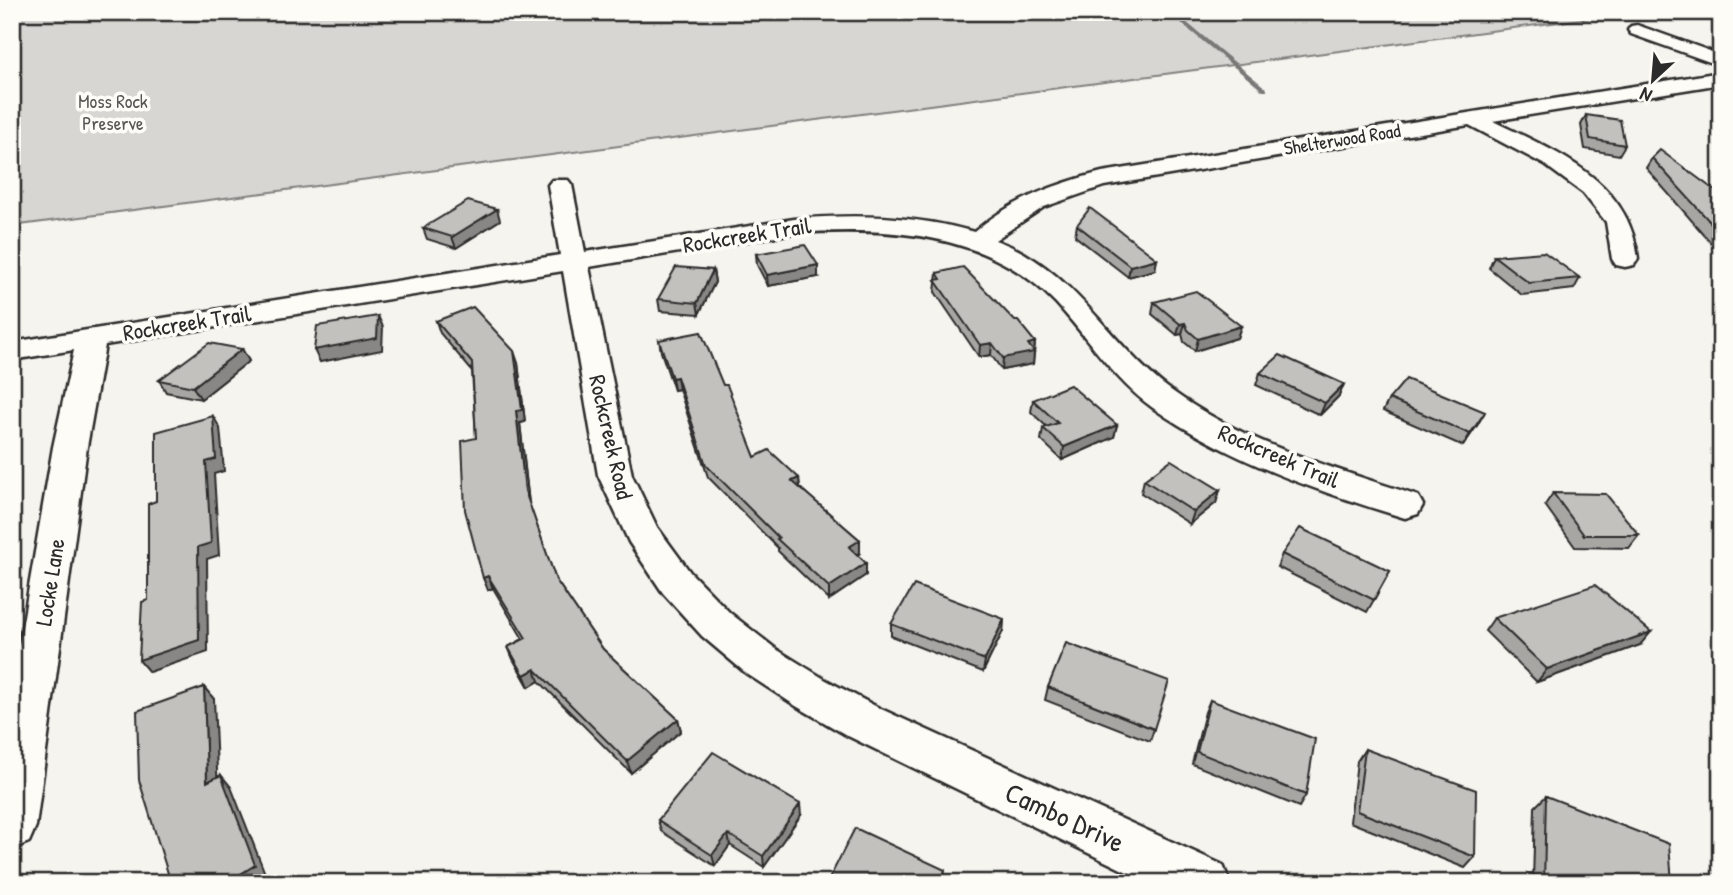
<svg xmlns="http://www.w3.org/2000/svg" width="1733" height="895" font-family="'Patrick Hand',sans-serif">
<rect width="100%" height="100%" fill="#f5f4ef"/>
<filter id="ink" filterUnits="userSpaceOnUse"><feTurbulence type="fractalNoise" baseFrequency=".0143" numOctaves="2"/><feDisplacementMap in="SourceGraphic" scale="14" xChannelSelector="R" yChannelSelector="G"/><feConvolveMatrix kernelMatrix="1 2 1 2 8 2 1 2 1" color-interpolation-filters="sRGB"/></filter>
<g filter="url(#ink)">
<polygon fill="#d7d6d2" stroke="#81807e" stroke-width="2" points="12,12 1635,12 12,226"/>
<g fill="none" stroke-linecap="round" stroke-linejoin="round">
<polygon fill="#797877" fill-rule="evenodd" points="1176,12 1180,12 1186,22 1267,89 1267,91 1263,91 1182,24"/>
<defs>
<g id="minor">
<polygon points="1637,25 1721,55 1721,66 1631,34 1628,30 1631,26"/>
<path d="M 1721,72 L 1721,84 L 1493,121 C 1556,152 1630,180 1638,259 L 1634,265 L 1625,267 L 1616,265 L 1612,259 L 1606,222 L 1583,193 L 1545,165 L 1469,125 L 1104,186 L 1044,207 L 995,240 C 1074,267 1108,345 1172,391 C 1245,444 1334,468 1418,496 L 1423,505 L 1418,514 L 1405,518 C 1319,492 1227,460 1153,408 C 1114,380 1088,338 1056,303 C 987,231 887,227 794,233 L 589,267 L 632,475 L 657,527 L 690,572 L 730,613 L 776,649 L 826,680 L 879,708 L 1223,865 L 1230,883 L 1150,883 L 848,736 L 796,706 L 747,674 L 702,636 L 663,593 L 629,542 L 598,475 L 563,271 L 105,345 L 87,447 L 36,826 L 29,842 L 12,849 L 12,686 L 53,447 L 74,350 L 12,360 L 12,342 L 560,255 L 548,185 L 552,180 L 568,180 L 572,185 L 585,252 L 794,219 C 855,214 915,215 974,232 C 1011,200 1055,184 1102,172 Z"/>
</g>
</defs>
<use href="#minor" stroke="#2b2b2b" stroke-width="5"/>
<use href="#minor" fill="#fdfcf7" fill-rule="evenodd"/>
</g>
<g fill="#a7a6a3" stroke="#2b2b2b" stroke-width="2">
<polygon points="1586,115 1625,145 1619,155 1585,149 1581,125"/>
<polygon points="1652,158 1721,195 1721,251 1718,251 1646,168"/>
<polygon points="500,220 456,248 427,239 423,228"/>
<polygon points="1077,225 1157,259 1155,270 1128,277 1075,236"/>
<polygon points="756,254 818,277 768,286 757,265"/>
<polygon points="1494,256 1580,278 1574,289 1522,295 1489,268"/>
<polygon points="713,270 715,282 699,314 660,311 658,299"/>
<polygon points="937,273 1035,342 1033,364 1002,370 991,355 979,357 935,292"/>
<polygon points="1154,302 1241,326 1237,338 1195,351 1184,342 1182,334 1177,335 1152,314"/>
<polygon points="436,321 518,363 525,422 520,423 529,503 556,580 603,649 678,719 681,731 631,773 539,681 529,687 513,659 508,647 523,639 493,588 488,590 476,438 472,371 440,333"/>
<polygon points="659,340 723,385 755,457 799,478 800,488 860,540 860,553 857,555 866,575 829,600 778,551 778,548 708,477 679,389 674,390 661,352"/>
<polygon points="242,349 249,361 201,399 166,392 159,380"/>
<polygon points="1260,373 1344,384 1339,396 1320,415 1256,385"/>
<polygon points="1389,399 1478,424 1463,446 1383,411"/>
<polygon points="1033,400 1117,425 1114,437 1062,460 1041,440 1043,428 1047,427 1031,412"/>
<polygon points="1144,480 1220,490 1216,503 1190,524 1141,493"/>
<polygon points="1553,493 1639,535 1629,548 1575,547 1545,505"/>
<polygon points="1282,554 1390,571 1367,612 1277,567"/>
<polygon points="1494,618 1640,645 1537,682 1485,631"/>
<polygon points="1004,619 1003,631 983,672 891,636 891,624"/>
<polygon points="1048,687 1154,729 1150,741 1045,700"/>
<polygon points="1210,700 1306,795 1299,807 1192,764 1205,712"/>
<polygon points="1365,749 1475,857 1465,868 1350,822 1357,761"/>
<polygon points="1546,796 1672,883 1533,883 1535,807"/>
<polygon points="801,815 764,867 730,845 715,866 661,831 658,820"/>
<polygon points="1721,870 1721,883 1712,883 1711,878"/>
</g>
<g fill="#888785" stroke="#2b2b2b" stroke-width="2">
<polygon points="497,209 500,220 456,248 452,237"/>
<polygon points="1157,259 1155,270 1128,277 1130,266"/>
<polygon points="818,265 818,277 768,286 767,275"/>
<polygon points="713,270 715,282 699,314 697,303"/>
<polygon points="378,316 383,327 382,350 320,362 314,350"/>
<polygon points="1185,323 1182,334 1177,335 1180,324"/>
<polygon points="1241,326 1237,338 1195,351 1198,339"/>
<polygon points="1035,342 1033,364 1002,370 1003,358 1028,344"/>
<polygon points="992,343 991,355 979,357 980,345"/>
<polygon points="242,349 249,361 201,399 193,387"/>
<polygon points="514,351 518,363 525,422 520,423 529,504 525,491 516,411"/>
<polygon points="677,377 679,389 674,390 672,378"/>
<polygon points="1344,384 1339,396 1320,415 1325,403"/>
<polygon points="1485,412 1478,424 1463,446 1470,434"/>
<polygon points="213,416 220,428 224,471 214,474 219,555 207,559 208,652 149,672 139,660 198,547 206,462"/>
<polygon points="1117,425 1114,437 1062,460 1064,447"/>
<polygon points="799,478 800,490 792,481"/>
<polygon points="1220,490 1216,503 1190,524 1194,512"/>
<polygon points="860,540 860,553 849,560 849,547"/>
<polygon points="866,563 866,575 829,600 829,587"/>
<polygon points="488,576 493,588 488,590 483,578"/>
<polygon points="1004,619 1003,631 983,672 985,660"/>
<polygon points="1651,632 1640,645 1537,682 1547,669"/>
<polygon points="535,669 539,681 529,687 524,675"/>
<polygon points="204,687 214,699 218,794 207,782"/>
<polygon points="678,719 681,731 631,773 627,761"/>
<polygon points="221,775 231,787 266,876 255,883 226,883"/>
<polygon points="800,804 801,815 764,867 763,856"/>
<polygon points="728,834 730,845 715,866 712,855"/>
<polygon points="945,870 944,881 943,883 940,883"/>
</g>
<g fill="#c2c1be" stroke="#2b2b2b" stroke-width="2">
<polygon points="1586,115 1620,120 1625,145 1590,139"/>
<polygon points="1660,150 1721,195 1721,234 1652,158"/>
<polygon points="468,201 497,209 452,237 423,228"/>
<polygon points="1090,208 1157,259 1130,266 1077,225"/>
<polygon points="805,245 818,265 767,275 756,254"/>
<polygon points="1544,252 1580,278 1529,283 1494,256"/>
<polygon points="676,267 713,270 697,303 658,299"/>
<polygon points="963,267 1015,321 1018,321 1035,342 1028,344 1034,352 1003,358 992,343 980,345 935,280 941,279 937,273"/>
<polygon points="1196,291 1241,326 1198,339 1188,330 1185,323 1180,324 1154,302"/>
<polygon points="473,307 514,351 522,410 516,411 525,491 556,580 603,649 678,719 627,761 535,669 524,675 508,647 526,638 488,576 483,578 465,510 462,441 476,438 472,363 436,321"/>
<polygon points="378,316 377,338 314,350 317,326"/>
<polygon points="701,332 723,385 727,385 755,457 769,450 799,478 792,481 860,540 849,547 866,563 829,587 777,539 779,538 706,465 677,377 672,378 659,340"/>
<polygon points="209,343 242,349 193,387 159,380"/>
<polygon points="1280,355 1344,384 1325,403 1260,373"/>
<polygon points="1406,379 1485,412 1470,434 1389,399"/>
<polygon points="1070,385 1117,425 1064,447 1043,428 1058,423 1033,400"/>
<polygon points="213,416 216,459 206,462 211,543 198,547 199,640 139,660 142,602 148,600 148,504 156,501 156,432"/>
<polygon points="1171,460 1220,490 1194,512 1144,480"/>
<polygon points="1553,493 1606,494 1639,535 1584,535"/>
<polygon points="1300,528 1390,571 1374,600 1282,554"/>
<polygon points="914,585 1004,619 985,660 891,624"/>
<polygon points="1595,585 1651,632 1547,669 1494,618"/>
<polygon points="1066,643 1169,681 1154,729 1048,687"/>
<polygon points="204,687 207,782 221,775 255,865 226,883 171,883 139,780 137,711"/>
<polygon points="1210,700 1315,739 1306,795 1197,752"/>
<polygon points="1365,749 1476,790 1475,857 1357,811"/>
<polygon points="713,752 800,804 763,856 728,834 712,855 658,820"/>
<polygon points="1546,796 1669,844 1672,883 1544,883"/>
<polygon points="855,828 945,870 940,883 827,883"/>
</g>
</g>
<g text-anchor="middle" stroke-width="7" stroke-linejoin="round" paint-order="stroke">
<g font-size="19" fill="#565655" stroke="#fdfcf7">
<text x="113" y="108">Moss Rock<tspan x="113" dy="22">Preserve</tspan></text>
</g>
<g font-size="19" fill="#2b2b2b" stroke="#fdfcf7">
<text transform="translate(1342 139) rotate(-9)" y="7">Shelterwood Road</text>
</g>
<g font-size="23" fill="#2b2b2b" stroke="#fdfcf7">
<text transform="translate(747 235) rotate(-9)" y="8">Rockcreek Trail</text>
<text transform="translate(187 323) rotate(-9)" y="8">Rockcreek Trail</text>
<text transform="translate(611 437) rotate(77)" y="8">Rockcreek Road</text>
<text transform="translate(1279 456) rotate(23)" y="8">Rockcreek Trail</text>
<text transform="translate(50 582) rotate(-81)" y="8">Locke Lane</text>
</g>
<g font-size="28" fill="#2b2b2b" stroke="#fdfcf7">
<text transform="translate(1065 817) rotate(25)" y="10">Cambo Drive</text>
</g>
</g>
<rect width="1733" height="895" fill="none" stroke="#fdfcf7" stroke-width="42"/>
<rect x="21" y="21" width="1691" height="853" fill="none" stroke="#2b2b2b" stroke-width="2.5" filter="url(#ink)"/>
<g transform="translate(1653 80) rotate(206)" stroke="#fdfcf7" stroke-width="5" paint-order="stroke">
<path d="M0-5L12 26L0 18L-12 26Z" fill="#2b2b2b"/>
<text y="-10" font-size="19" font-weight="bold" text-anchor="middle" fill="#2b2b2b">N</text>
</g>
</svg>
